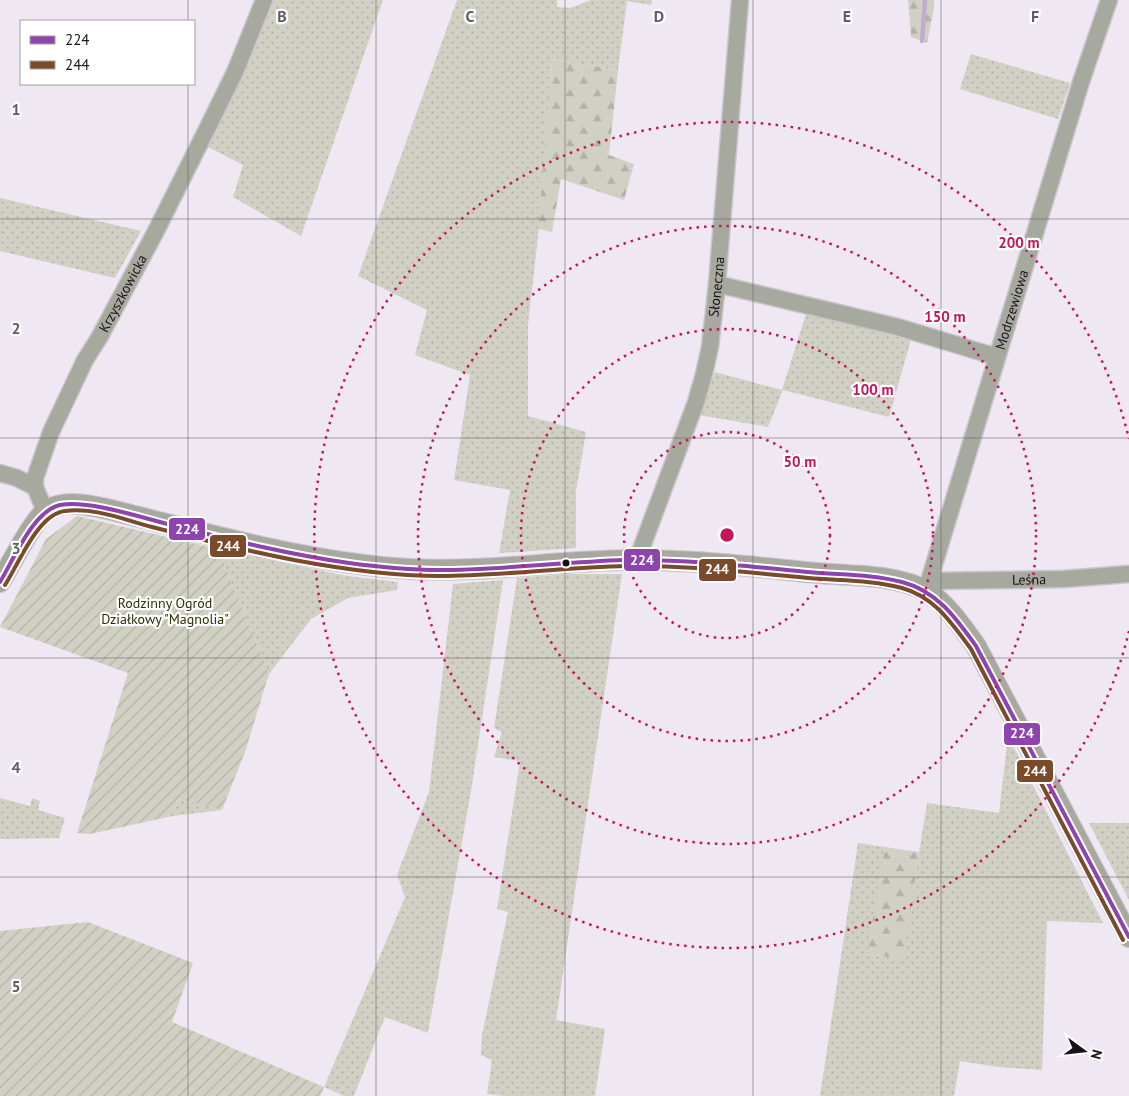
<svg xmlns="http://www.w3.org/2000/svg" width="1129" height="1096" font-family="'PT Sans',sans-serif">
<defs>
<pattern id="grass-dots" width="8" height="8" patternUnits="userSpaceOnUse" patternTransform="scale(1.25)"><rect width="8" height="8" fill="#d1d0c4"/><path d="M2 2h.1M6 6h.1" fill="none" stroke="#b3b2a8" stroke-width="1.8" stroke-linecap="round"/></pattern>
<pattern id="forest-firs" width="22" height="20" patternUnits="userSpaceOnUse" patternTransform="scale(1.25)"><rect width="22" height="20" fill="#d1d0c4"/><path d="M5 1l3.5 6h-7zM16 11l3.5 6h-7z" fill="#b3b2a8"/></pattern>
<pattern id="garden-furrows" width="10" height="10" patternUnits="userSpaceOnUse" patternTransform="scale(1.25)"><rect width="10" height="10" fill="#d1d0c4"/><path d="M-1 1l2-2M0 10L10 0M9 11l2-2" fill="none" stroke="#b3b2a8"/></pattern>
</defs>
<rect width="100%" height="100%" fill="#efe7f2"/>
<g fill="url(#grass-dots)">
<polygon points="270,0 383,0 301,236 233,197 243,165 206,146 248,63"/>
<polygon points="457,0 557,0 557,7 570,8 591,0 652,0 651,5 627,1 618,70 552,59 540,219 528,325 528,416 586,432 576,491 576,548 499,553 510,490 454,480 470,375 415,355 427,310 358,276"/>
<polygon points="971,54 1070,83 1058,119 960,89"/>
<polygon points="0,198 141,231 115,278 0,251"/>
<polygon points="810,301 912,336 889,417 783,390 768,427 699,415 715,372 782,390"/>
<polygon points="218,549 347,576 398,582 397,590 348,598 311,619 269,674"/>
<polygon points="565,574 622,574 556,1020 605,1029 595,1096 504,1096 487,1094 492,1060 481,1055 482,1035 508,912 497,909 520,761 494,757 502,732 494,728 517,578"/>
<polygon points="503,580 471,791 428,1033 385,1017 354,1096 344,1096 324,1087 405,897 397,875 429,792 453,584"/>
<polygon points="1008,736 1103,923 1047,921 1042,1070 998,1067 960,1061 954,1096 820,1096 858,843 885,847 868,954 902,959 927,803 999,813"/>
<polygon points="0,798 30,806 32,798 40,801 38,810 65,818 59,838 0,839"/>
<polygon points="178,799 222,810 173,816"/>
<polygon points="1089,823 1129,823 1129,900"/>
</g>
<g fill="url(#forest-firs)">
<polygon points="908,0 934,0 934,8 927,43 911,37"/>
<polygon points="552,59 618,70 609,155 634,164 624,200 561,179 552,232 538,229"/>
<polygon points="885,847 919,852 903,959 867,954"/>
</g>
<g fill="url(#garden-furrows)">
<polygon points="77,516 218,549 269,674 245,752 222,810 178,799 173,816 90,834 77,833 128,673 0,627 46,539"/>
<polygon points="88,922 193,963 172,1022 324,1087 320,1096 0,1096 0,931"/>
</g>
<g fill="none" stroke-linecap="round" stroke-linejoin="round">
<polyline stroke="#c3accd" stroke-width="4.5" points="922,41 925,0"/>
<defs>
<g id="minor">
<polyline points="717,284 898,327 997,357"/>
<polyline points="0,473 17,478 35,487"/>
<path id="s1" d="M 45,511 L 35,487 L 35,478 L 51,432 L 85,360 L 99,338 L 156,231 L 209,125 L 235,72 L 264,0"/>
<path id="s2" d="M 637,560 L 696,402 L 704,374 L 710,347 L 717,284 L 740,0"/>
<path id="s3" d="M 929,581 L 1064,579 L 1129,574"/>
<path id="s4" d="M 926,591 L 1081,82 L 1109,0"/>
</g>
<path id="tertiary" d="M 0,582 C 10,566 33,520 46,511 C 63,499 88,505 107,509 C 205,533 307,563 409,569 C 482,573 554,561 627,560 C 690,559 754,567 817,573 C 851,576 899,574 928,592 C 948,605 962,627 976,646 L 1129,937"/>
</defs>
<use href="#minor" stroke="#cbc6ce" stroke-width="19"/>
<use href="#tertiary" stroke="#cbc6ce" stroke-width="22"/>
<use href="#minor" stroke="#a8a99e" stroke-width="16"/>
<use href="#tertiary" stroke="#a8a99e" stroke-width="20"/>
<defs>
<path id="bus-1" d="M 0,582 C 14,559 33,511 60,505 C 89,499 149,520 179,527 C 235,541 292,555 349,563 C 379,567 409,570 439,570 C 501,570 562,562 624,560 C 685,559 747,566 808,572 C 839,575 872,574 902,582 C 937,591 956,618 976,646 L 1129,937"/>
<path id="bus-2" d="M 5,585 C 19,563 38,514 65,511 C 94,507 125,520 152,527 C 199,539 247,551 294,560 C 342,569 391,576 439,576 C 502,576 564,567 627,566 C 684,565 742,572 799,577 C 833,581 869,579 902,588 C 935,597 952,624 971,649 L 1123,940"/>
</defs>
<use href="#bus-1" stroke="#fff" stroke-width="8"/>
<use href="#bus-2" stroke="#fff" stroke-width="8"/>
<use href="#bus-1" stroke="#8e44ad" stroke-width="4"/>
<use href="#bus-2" stroke="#7a4b2a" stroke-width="4"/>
</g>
<path fill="none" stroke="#625d65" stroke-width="1" stroke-opacity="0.55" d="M 188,0 L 188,21M 376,0 L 376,1096M 565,0 L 565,1096M 753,0 L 753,1096M 941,0 L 941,1096M 188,84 L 188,1096M 0,219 L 1129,219M 0,438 L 1129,438M 0,658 L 1129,658M 0,877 L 1129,877"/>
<g fill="none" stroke="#c2185b" stroke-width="2.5" stroke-dasharray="2.5 5">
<circle cx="727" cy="535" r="103"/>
<circle cx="727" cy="535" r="206"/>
<circle cx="727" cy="535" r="309"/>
<path d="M1129 631A413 413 0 1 1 1129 439"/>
</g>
<circle fill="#161219" stroke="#fff" stroke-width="2" cx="566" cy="563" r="4.5"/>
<g text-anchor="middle" stroke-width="4.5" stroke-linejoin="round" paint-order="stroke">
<g font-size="14" fill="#161219" stroke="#fff">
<text dy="5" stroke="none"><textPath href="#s2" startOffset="286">Słoneczna</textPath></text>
<text dy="5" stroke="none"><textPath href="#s1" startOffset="240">Krzyszkowicka</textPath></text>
<text dy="5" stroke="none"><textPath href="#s4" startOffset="294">Modrzewiowa</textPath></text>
<text dy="5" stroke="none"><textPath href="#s3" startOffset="100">Leśna</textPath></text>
</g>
<g font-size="14" fill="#2d3109" stroke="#fff">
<text x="165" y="608">Rodzinny Ogród<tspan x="165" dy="16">Działkowy "Magnolia"</tspan></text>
</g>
</g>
<g font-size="16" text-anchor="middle" font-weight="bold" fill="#625d65" stroke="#fff" stroke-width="4.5" stroke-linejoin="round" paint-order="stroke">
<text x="282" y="22">B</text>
<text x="470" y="22">C</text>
<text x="659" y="22">D</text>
<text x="847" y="22">E</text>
<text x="1035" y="22">F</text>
<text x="16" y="115">1</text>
<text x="16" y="334">2</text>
<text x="16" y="554">3</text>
<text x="16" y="773">4</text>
<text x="16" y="992">5</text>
</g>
<circle cx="727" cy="535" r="8" fill="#c2185b" stroke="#fff" stroke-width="2.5"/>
<g font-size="15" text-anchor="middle" font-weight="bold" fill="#c2185b" stroke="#fff" stroke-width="4.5" stroke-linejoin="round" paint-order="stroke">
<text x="1019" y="248">200 m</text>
<text x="945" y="322">150 m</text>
<text x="873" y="395">100 m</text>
<text x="800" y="467">50 m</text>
</g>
<g stroke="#fff" stroke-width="2">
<rect x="168" y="517" width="38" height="24" rx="5" fill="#8e44ad"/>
<rect x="209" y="534" width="38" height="24" rx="5" fill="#7a4b2a"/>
<rect x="623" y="548" width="38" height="24" rx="5" fill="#8e44ad"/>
<rect x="698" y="558" width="39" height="24" rx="5" fill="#7a4b2a"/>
<rect x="1003" y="722" width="38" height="24" rx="5" fill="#8e44ad"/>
<rect x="1016" y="759" width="38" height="24" rx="5" fill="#7a4b2a"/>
</g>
<g font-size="14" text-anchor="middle" font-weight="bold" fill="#fff">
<text x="187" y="534">224</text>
<text x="228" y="551">244</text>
<text x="642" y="565">224</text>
<text x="717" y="574">244</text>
<text x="1022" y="738">224</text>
<text x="1035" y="776">244</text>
</g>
<rect x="20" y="20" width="175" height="65" fill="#ffffff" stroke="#a2a0a3"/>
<rect x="30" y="36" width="25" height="8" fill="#8e44ad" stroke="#a2a0a3"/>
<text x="65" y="45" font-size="15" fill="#161219">224</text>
<rect x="30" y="61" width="25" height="8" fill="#7a4b2a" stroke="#a2a0a3"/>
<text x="65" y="70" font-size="15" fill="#161219">244</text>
<g transform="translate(1084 1051) rotate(105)" stroke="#ffffff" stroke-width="4" paint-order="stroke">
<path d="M0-4L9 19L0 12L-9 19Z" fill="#161219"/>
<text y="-8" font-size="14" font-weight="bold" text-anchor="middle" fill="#161219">N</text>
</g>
</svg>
